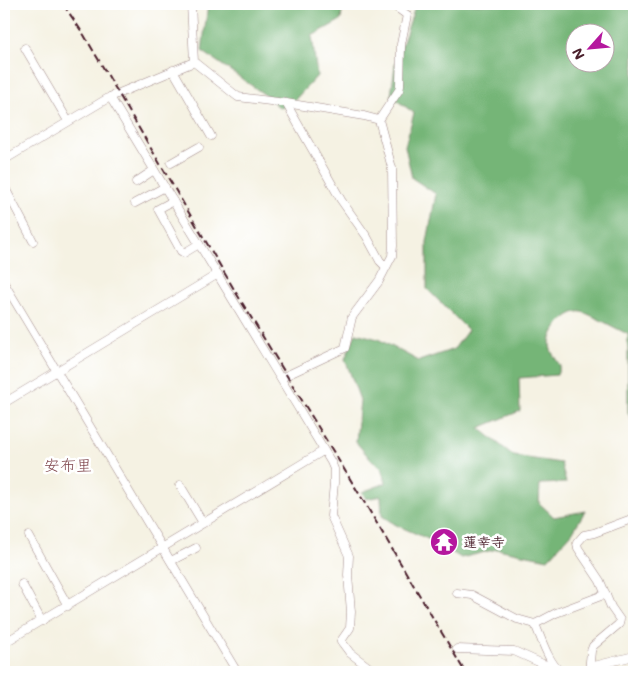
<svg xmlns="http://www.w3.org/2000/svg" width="638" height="676" font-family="Mali,'Klee One',sans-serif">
<rect width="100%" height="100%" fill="#fff"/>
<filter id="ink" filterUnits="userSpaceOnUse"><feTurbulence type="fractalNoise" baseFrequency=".02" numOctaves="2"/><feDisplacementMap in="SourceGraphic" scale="10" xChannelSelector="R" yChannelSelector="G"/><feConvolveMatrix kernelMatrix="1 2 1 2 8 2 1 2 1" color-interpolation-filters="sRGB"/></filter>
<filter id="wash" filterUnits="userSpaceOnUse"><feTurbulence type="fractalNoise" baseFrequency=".0096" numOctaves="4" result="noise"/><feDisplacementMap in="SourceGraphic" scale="20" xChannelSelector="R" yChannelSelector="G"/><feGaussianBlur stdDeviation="1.12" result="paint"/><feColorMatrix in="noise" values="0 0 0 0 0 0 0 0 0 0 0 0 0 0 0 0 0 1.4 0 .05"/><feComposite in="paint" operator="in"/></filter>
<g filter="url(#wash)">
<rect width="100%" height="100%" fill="#f5f2e3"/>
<g fill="#74b577" stroke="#5f6a51" fill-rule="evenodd">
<polygon points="208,4 343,4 341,20 312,36 317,76 290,105 280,108 268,97 202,51"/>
<path d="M 412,4 L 634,4 L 634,425 L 628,413 L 628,334 C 616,329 593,315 582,312 C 568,309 549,332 550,345 C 550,352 557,360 560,366 L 557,375 L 519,378 L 520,411 L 479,428 L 514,456 L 561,463 L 566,483 L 540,484 L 539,503 L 554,517 L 585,511 L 572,533 L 548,559 L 497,549 L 461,558 L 435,542 L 396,525 L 382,516 L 381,496 L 366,499 L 362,492 L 386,483 L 382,468 L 372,461 L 356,442 L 360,400 L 345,359 L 356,333 L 378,339 L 419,361 L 454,349 L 468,330 L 427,289 L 427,242 L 436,194 L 412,178 L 405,146 L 414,113 L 391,96 L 395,65 L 414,10 ZM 576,32 L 606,32 L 606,62 L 576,62 Z"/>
</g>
</g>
<g filter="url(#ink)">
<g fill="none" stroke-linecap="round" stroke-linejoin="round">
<defs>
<g id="minor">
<polyline points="191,4 194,62 238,97 286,103 364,116 379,120 392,168 393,246 392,256 379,281 352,317 345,348 281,378"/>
<polyline points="25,48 68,121"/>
<polyline points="173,70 211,136"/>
<polyline points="110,97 331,462 334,469 334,483 331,516 349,556 348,575 351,612 350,628 341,641 350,653 375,672"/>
<polyline points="286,103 341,200 367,237 380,261 385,266"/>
<polyline points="379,120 399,90 400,86 401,44 407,15 392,4"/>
<polyline points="4,160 110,97 194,62"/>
<polyline points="171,163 199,147"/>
<polyline points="136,182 154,170"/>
<polyline points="4,186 33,241"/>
<polyline points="173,201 158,209 181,251 184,253 199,244"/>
<polyline points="135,203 165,187"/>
<polyline points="4,283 237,672"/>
<polyline points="4,403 218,274"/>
<polyline points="180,485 203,523"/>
<polyline points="29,536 68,606"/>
<polyline points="171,561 196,548"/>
<polyline points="22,584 42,621"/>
<polyline points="457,593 472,595 517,619 535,624 556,613 606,594"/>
<path d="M 535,624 C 542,640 547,659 560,672"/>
<polyline points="4,643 323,451"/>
<polyline points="457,649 514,651 543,664 554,666"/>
<polyline points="590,667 634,656"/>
<polyline points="589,672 591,651 593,646 619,624 620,620 611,607 600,581 578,548 577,543 584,535 594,533 634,518"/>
</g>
</defs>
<use href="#minor" stroke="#a08887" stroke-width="9"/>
<use href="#minor" stroke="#fff" stroke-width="8"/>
<polyline stroke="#4a1f2b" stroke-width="2" stroke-dasharray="8 4" stroke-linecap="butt" points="63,4 84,35 238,296 366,505 465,672"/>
</g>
</g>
<defs>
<symbol id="temple-disc" viewBox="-11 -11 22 22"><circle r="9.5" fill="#b5179e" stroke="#fff"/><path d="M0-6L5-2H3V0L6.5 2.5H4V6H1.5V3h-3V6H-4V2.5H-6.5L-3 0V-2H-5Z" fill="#fff"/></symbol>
</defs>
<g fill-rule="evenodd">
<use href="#temple-disc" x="428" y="526" width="32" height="32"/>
</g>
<g text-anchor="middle" stroke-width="5" stroke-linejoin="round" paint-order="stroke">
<g font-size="14" font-weight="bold" fill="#4a1f2b" stroke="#fff" text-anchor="start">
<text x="463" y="547">蓮幸寺</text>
</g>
<g font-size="16" fill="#7e444b" stroke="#fff">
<text x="68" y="471">安布里</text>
</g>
</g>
<rect width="638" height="676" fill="none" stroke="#fff" stroke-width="20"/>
<g transform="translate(590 48) rotate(243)"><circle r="24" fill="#ffffff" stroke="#b7a5aa"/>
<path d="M0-4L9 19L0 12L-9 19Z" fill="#b5179e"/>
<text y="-8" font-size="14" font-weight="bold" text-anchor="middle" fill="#4a1f2b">N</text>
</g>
</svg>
